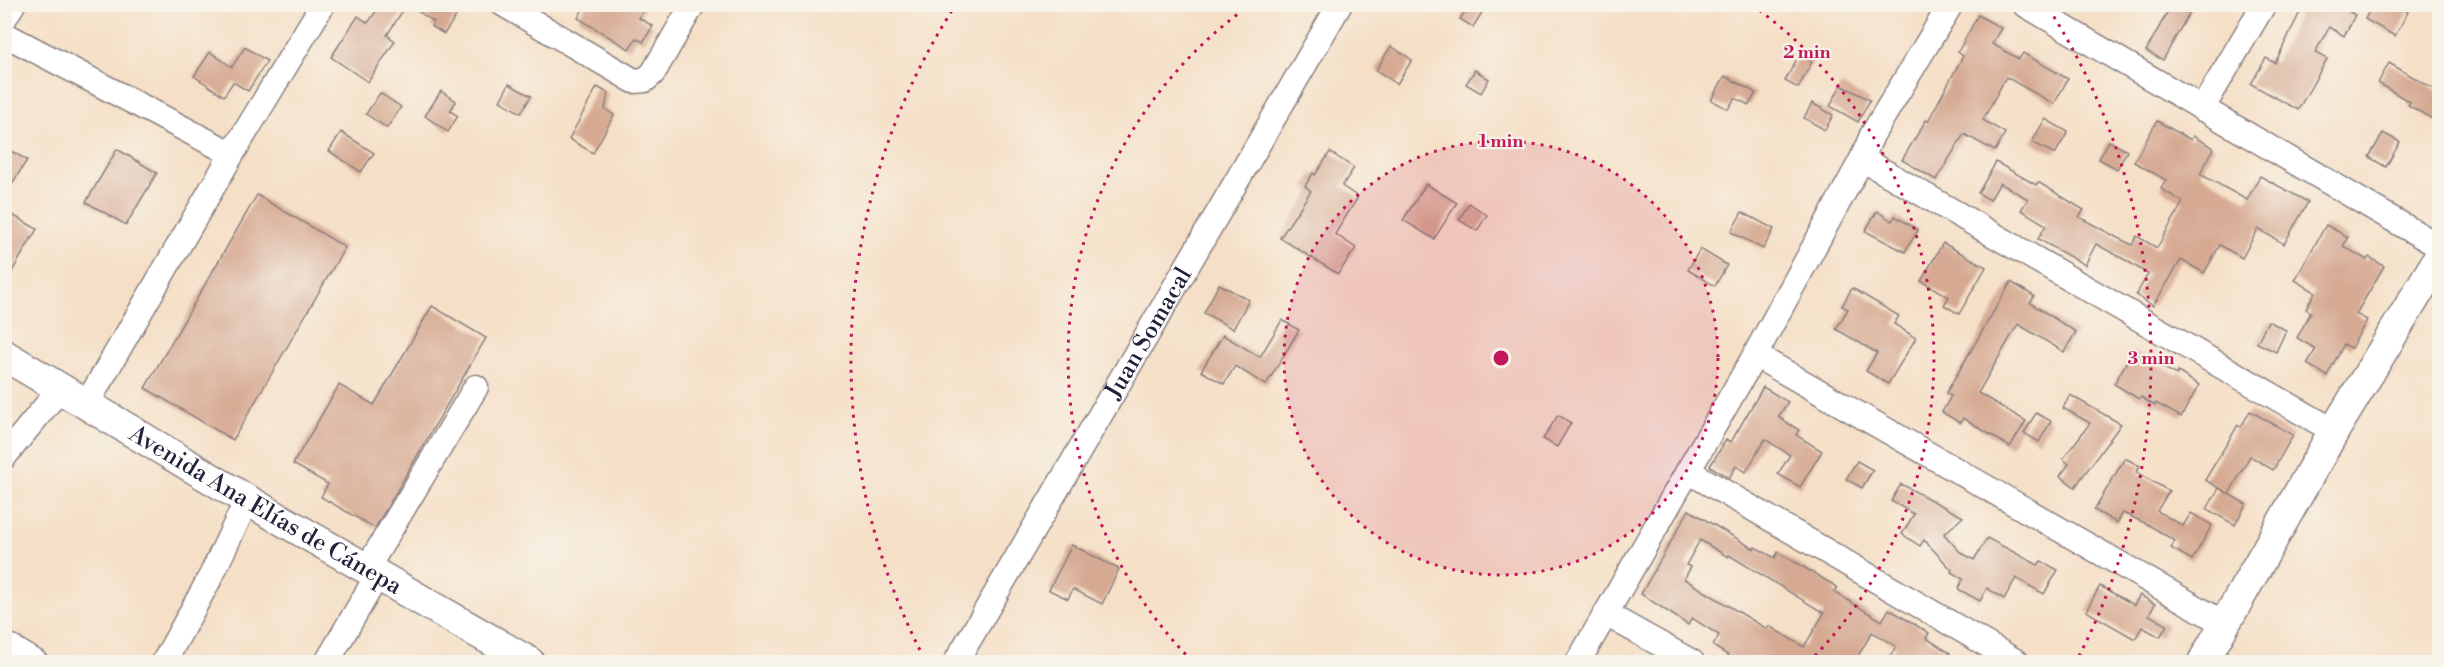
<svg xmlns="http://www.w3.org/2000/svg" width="2444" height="667" font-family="'Libre Bodoni',serif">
<rect width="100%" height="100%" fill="#f7f3e8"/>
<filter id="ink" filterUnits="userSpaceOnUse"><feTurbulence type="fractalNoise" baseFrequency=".0167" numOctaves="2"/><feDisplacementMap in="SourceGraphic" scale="12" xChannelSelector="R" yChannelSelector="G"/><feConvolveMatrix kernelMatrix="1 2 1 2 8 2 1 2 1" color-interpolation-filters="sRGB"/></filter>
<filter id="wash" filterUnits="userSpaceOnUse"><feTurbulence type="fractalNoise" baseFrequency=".008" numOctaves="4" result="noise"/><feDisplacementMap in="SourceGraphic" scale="24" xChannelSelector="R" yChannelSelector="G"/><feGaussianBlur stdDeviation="1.35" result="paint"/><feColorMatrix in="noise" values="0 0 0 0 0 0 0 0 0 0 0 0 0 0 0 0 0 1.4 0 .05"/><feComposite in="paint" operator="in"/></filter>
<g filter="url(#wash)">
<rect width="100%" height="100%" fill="#f5dfc6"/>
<g id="blocks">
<g fill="#d6a992" fill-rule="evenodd">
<polygon points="381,4 407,4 387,35 395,41 368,82 331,57 358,16 368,23"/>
<polygon points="407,4 451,4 460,10 444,34 431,26 434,22"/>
<polygon points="586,4 647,4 639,18 653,26 643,42 636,38 629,49 578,18"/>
<polygon points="1470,4 1483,11 1473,27 1460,19"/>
<polygon points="2172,4 2194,4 2163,60 2146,51"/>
<polygon points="2304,4 2336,4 2355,15 2344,36 2329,27 2315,53 2327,59 2298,110 2251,84 2266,58 2275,63"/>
<polygon points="2373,4 2395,4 2408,12 2395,36 2365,19"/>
<polygon points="1978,15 2001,28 1992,44 2019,59 2023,53 2068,79 2054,104 2006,77 1983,120 2005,133 1995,151 1964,134 1936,180 1902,160 1926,120 1928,121 1963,56 1958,52"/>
<polygon points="1391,46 1412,60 1397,84 1376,70"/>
<polygon points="245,47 267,61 248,91 233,82 224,96 194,76 210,52 232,67"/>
<polygon points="1799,55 1812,62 1798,88 1785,81"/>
<polygon points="2389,63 2439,92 2439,123 2408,105 2410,102 2378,83"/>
<polygon points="1475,70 1489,79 1481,93 1466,84"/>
<polygon points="1725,76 1756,93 1749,105 1735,98 1728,109 1711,100"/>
<polygon points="509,84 531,96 521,113 500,101"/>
<polygon points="1841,85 1870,100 1858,122 1830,106"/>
<polygon points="597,87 608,93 605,109 614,115 593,153 569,139"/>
<polygon points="441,91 456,101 450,111 458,116 448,132 425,116"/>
<polygon points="380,93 401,107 387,128 366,114"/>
<polygon points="1812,103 1833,115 1825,130 1804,118"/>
<polygon points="2045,119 2068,132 2055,154 2032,142"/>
<polygon points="2157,121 2191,140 2193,136 2214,148 2200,174 2247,200 2260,176 2308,202 2284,244 2258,229 2242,258 2220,245 2204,273 2181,260 2153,306 2136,295 2148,274 2127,261 2096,244 2085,265 2038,239 2046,225 2021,210 2028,199 2000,183 1990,200 1978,193 1996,162 2036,185 2038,182 2084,210 2079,217 2116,237 2132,245 2137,236 2157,248 2183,202 2161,189 2166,180 2134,162"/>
<polygon points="341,132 374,153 361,172 329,151"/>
<polygon points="2383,133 2400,142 2386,167 2369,157"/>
<polygon points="2109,141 2127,151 2117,169 2099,159"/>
<polygon points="4,147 27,160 4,197"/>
<polygon points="117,149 157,173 126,225 86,202"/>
<polygon points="1330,152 1354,168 1342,186 1358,197 1335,234 1356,248 1338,274 1280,238 1311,191 1305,186 1313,173 1315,175"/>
<polygon points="1426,184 1457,203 1434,239 1403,220"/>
<polygon points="257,195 345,247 233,440 145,388"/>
<polygon points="1469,203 1487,215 1477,231 1459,220"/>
<polygon points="4,210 37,229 4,285"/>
<polygon points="1877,211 1892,221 1895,216 1918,230 1905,252 1865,231"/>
<polygon points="1742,212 1774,229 1763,249 1731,232"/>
<polygon points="2326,225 2348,237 2343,246 2367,260 2369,257 2384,266 2356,314 2367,320 2351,348 2344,344 2327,376 2307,364 2316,349 2297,338 2311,312 2306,309 2315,292 2295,280"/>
<polygon points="1943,243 1986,267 1959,314 1944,305 1949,297 1921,281"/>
<polygon points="1700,249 1727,265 1715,286 1688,270"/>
<polygon points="2011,282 2034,296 2030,303 2076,332 2064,352 2018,324 1978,393 2026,421 2010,447 1963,418 1960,423 1942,412 1951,396 1946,393"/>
<polygon points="1219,284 1249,300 1233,329 1204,313"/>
<polygon points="1852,288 1899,316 1894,324 1916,338 1888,384 1866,371 1877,353 1836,329 1848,309 1842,306"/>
<polygon points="432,306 486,338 375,528 321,497 328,484 293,464 339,385 374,405"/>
<polygon points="1282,320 1299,330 1266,385 1235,366 1224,384 1201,371 1223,335 1260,357"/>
<polygon points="2268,321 2286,330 2276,352 2257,343"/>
<polygon points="2133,351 2177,375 2178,372 2199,385 2181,417 2156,403 2155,406 2141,397 2139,399 2114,384"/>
<polygon points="1763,387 1788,402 1778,417 1799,430 1796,435 1822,451 1800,487 1778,474 1790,455 1765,439 1746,472 1736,466 1729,478 1710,466 1726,440 1731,442"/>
<polygon points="2070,395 2121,424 2075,487 2060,476 2069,464 2063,459 2090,423 2063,408"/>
<polygon points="2250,411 2293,435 2273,470 2250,456 2229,494 2205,480 2238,425 2241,427"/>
<polygon points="2036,413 2051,421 2039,442 2024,433"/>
<polygon points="1558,415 1571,423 1557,447 1543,439"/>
<polygon points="2125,458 2140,466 2136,472 2169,491 2157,511 2183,526 2191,513 2212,525 2192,560 2171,548 2175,541 2147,524 2123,513 2117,523 2094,510"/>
<polygon points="1857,461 1873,470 1862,488 1846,479"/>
<polygon points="1901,484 1963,517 1944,534 1960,552 1974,560 1987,538 2038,565 2041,561 2058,570 2044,594 2016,578 2004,599 1987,588 1980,601 1958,589 1963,579 1951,572 1952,570 1924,540 1920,546 1902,534 1914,514 1891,501"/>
<polygon points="2219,488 2246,504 2235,525 2207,509"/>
<path d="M 1689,510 L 1754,549 L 1755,547 L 1775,558 L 1778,552 L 1790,559 L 1837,587 L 1834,592 L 1882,621 L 1889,609 L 1929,633 L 1926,638 L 1950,653 L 1944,663 L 1887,663 L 1896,646 L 1872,632 L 1854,663 L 1740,663 L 1713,646 L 1719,635 L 1692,618 L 1688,625 L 1641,594 ZM 1700,540 L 1728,557 L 1729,555 L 1824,613 L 1804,647 L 1769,626 L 1767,629 L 1684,579 L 1691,567 L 1686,565 Z"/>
<polygon points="1072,545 1119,569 1102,604 1073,589 1068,599 1049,590"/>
<polygon points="2100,586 2134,605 2140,595 2155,604 2149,615 2167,625 2160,637 2142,627 2135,639 2086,611"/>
</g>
</g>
</g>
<g filter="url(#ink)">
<use href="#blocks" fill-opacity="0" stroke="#8c8080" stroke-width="1.5"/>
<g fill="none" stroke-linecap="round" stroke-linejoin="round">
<defs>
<g id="minor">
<polyline points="503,4 634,81 645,80 653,73 693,4"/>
<polyline points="2024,4 2440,247"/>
<polyline points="4,19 13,4"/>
<polyline points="4,34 232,154"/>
<polyline points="2202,109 2264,4"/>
<polyline points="1862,159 2334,431"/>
<polyline points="1755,355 2225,624"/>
<polyline points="86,405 232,154 323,4"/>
<polyline points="4,457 59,390"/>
<polyline points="1688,471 2017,662"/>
<polyline points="366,570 476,387"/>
<polyline points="1606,614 1692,662"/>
<polyline points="4,643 35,662"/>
<polyline points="164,662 210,578 247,500"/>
<polyline points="327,662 377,576"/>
<path id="s1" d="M 956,662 L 1340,4"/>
<polyline points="1578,662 1755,355 1862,159 1872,135 1951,4"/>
</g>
<g id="major">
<path id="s2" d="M 4,355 L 247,500 L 529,662"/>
<polyline points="2203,662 2334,431 2440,256"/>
</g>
</defs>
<use href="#minor" stroke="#8c8080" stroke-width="27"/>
<use href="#major" stroke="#8c8080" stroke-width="33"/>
<use href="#minor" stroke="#fff" stroke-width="24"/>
<use href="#major" stroke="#fff" stroke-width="30"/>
</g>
</g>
<circle cx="1501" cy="358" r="217" fill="#c2185b" fill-opacity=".12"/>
<g fill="none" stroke="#c2185b" stroke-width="3" stroke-dasharray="3 6">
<circle cx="1501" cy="358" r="217"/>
<path d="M1192 661A433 433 0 0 1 1250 5M1752 5A433 433 0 0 1 1810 661"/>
<path d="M924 658A650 650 0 0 1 953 9M2049 9A650 650 0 0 1 2078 658"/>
</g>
<g text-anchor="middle" stroke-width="4.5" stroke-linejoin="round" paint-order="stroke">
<g font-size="24" fill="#22223b" stroke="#f7f3e8">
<text dy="8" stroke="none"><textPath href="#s1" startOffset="381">Juan Somacal</textPath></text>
<text dy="8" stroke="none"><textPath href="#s2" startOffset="304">Avenida Ana Elías de Cánepa</textPath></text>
</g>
</g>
<circle cx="1501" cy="358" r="9" fill="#c2185b" stroke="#f7f3e8" stroke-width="3"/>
<g font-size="18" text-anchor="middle" font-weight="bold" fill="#c2185b" stroke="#f7f3e8" stroke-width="4.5" stroke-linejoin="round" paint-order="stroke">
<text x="1807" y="58">2 min</text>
<text x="1501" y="147">1 min</text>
<text x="2151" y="364">3 min</text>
</g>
<rect width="2444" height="667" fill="none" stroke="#f7f3e8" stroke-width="24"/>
</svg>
